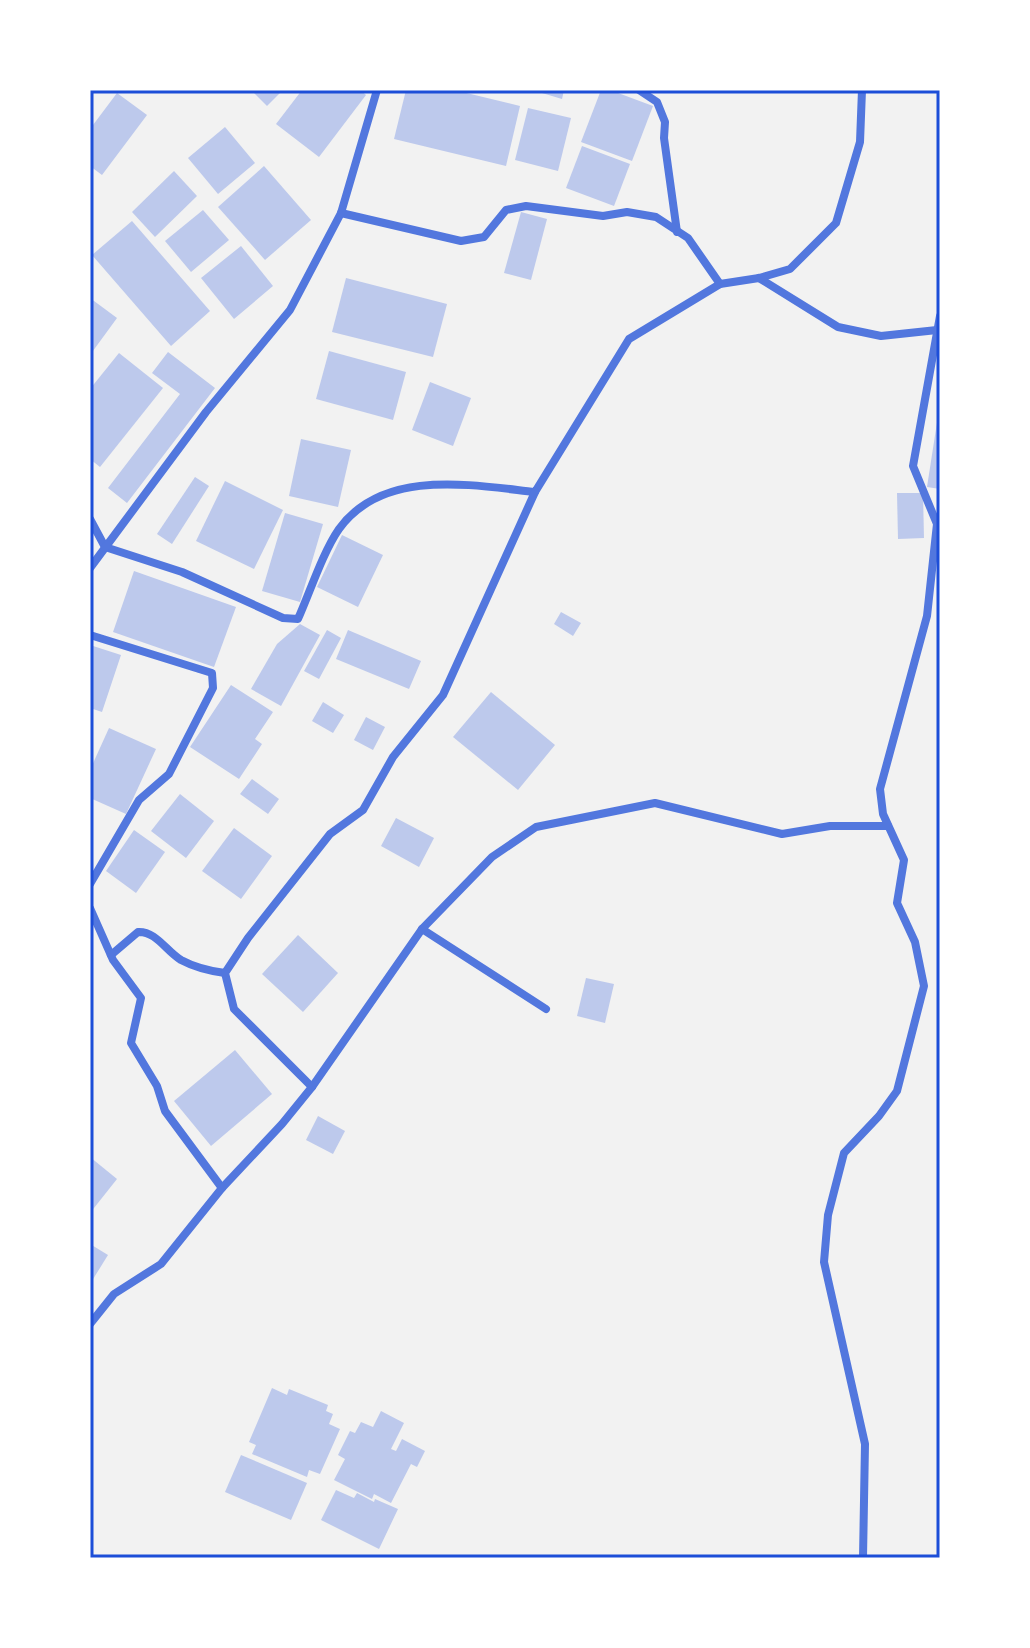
<svg xmlns="http://www.w3.org/2000/svg" width="1030" height="1648" font-family="Literata,serif">
<rect width="100%" height="100%" fill="#f2f2f2"/>
<g fill="#bdc9ec">
<polygon points="251,90 283,90 267,106"/>
<polygon points="302,90 360,90 366,95 319,157 276,124"/>
<polygon points="406,90 454,90 520,106 506,166 394,139"/>
<polygon points="532,90 564,90 562,99"/>
<polygon points="601,90 610,90 653,106 632,161 581,142"/>
<polygon points="117,93 147,115 102,175 90,166 90,129"/>
<polygon points="528,108 571,118 558,171 515,160"/>
<polygon points="225,127 255,163 218,194 188,158"/>
<polygon points="582,146 630,164 614,206 566,188"/>
<polygon points="264,166 311,220 265,260 218,207"/>
<polygon points="174,171 197,196 155,237 132,212"/>
<polygon points="203,210 229,240 191,272 165,241"/>
<polygon points="521,212 547,219 531,280 504,273"/>
<polygon points="132,221 210,311 171,346 92,255"/>
<polygon points="241,246 273,286 234,319 201,278"/>
<polygon points="346,278 447,304 433,357 332,332"/>
<polygon points="90,298 117,318 90,355"/>
<polygon points="329,351 406,372 393,420 316,399"/>
<polygon points="168,352 215,388 127,503 108,488 180,394 152,373"/>
<polygon points="119,353 163,388 100,467 90,459 90,389"/>
<polygon points="430,382 471,398 453,446 412,430"/>
<polygon points="938,416 940,416 940,489 927,487"/>
<polygon points="301,439 351,450 338,507 289,496"/>
<polygon points="195,477 209,486 172,544 157,534"/>
<polygon points="225,481 283,510 254,569 196,541"/>
<polygon points="897,493 923,493 924,538 898,539"/>
<polygon points="285,513 323,524 300,602 262,591"/>
<polygon points="342,535 383,555 358,607 317,587"/>
<polygon points="134,571 236,607 214,667 113,632"/>
<polygon points="561,612 581,623 573,636 554,624"/>
<polygon points="300,624 320,635 281,706 251,689 277,644"/>
<polygon points="327,630 341,638 319,679 304,671"/>
<polygon points="348,630 421,661 409,689 336,659"/>
<polygon points="90,645 121,655 102,712 90,708"/>
<polygon points="231,685 273,712 255,739 262,744 239,779 190,747"/>
<polygon points="491,692 555,745 518,790 453,737"/>
<polygon points="323,702 344,715 333,733 312,721"/>
<polygon points="366,717 385,727 373,750 354,740"/>
<polygon points="109,728 156,749 126,814 90,798 90,770"/>
<polygon points="252,779 279,799 268,814 240,794"/>
<polygon points="180,794 214,821 186,858 151,831"/>
<polygon points="396,818 434,838 419,867 381,846"/>
<polygon points="234,828 272,856 241,899 202,871"/>
<polygon points="134,830 165,852 136,893 106,871"/>
<polygon points="298,935 338,973 303,1012 262,974"/>
<polygon points="586,978 614,984 605,1023 577,1016"/>
<polygon points="235,1050 272,1094 211,1146 174,1101"/>
<polygon points="318,1116 345,1131 333,1154 306,1140"/>
<polygon points="90,1157 117,1179 90,1213"/>
<polygon points="90,1244 108,1255 90,1284"/>
<polygon points="272,1388 287,1395 289,1389 328,1405 326,1411 333,1414 329,1424 340,1429 320,1474 309,1470 307,1477 252,1454 256,1445 249,1442"/>
<polygon points="381,1411 404,1423 391,1449 396,1451 402,1439 425,1451 417,1467 411,1464 391,1503 374,1494 372,1499 334,1480 345,1459 338,1455 350,1431 355,1433 361,1422 373,1427"/>
<polygon points="241,1455 307,1483 291,1520 225,1492"/>
<polygon points="336,1490 354,1498 357,1493 374,1502 375,1499 398,1509 379,1549 321,1520"/>
</g>
<g fill="none" stroke-linecap="round" stroke-linejoin="round">
<g stroke="#5277de" stroke-width="8">
<polyline points="639,90 657,102 665,122 664,138 677,232"/>
<polyline points="341,213 461,241 484,237 506,210 526,206 603,216 627,212 656,217 688,238 720,284"/>
<polyline points="759,278 838,327 881,336 937,330"/>
<path d="M 90,519 L 105,547 L 182,572 L 283,618 L 298,619 C 310,592 323,552 339,529 C 383,468 471,485 535,492 L 629,339 L 720,284 L 759,278 L 790,269 L 836,223 L 860,142 L 862,90"/>
<polyline points="90,568 206,412 290,310 341,213 377,90"/>
<polyline points="90,635 212,673 213,688 169,774 139,800 90,884"/>
<polyline points="90,908 113,960 141,998 131,1043 157,1086 165,1111 222,1188"/>
<polyline points="422,929 546,1009"/>
<path d="M 111,955 L 138,932 C 156,931 166,951 181,960 C 196,968 209,971 225,973"/>
<polyline points="312,1087 234,1009 225,973 248,938 330,834 363,810 393,757 443,695 535,492"/>
<polyline points="90,1324 114,1294 161,1264 222,1188 282,1124 312,1087 422,929 492,857 536,827 655,803 782,834 830,826 888,826"/>
<polyline points="863,1558 865,1444 824,1262 828,1215 844,1153 879,1116 897,1091 924,986 915,942 897,903 904,860 883,814 880,789 927,616 937,524 913,466 940,316"/>
</g>
</g>
<rect width="1030" height="1648" fill="none" stroke="#ffffff" stroke-width="184"/>
<rect x="92" y="92" width="846" height="1464" fill="none" stroke="#1d4ed8" stroke-width="3"/>
</svg>
